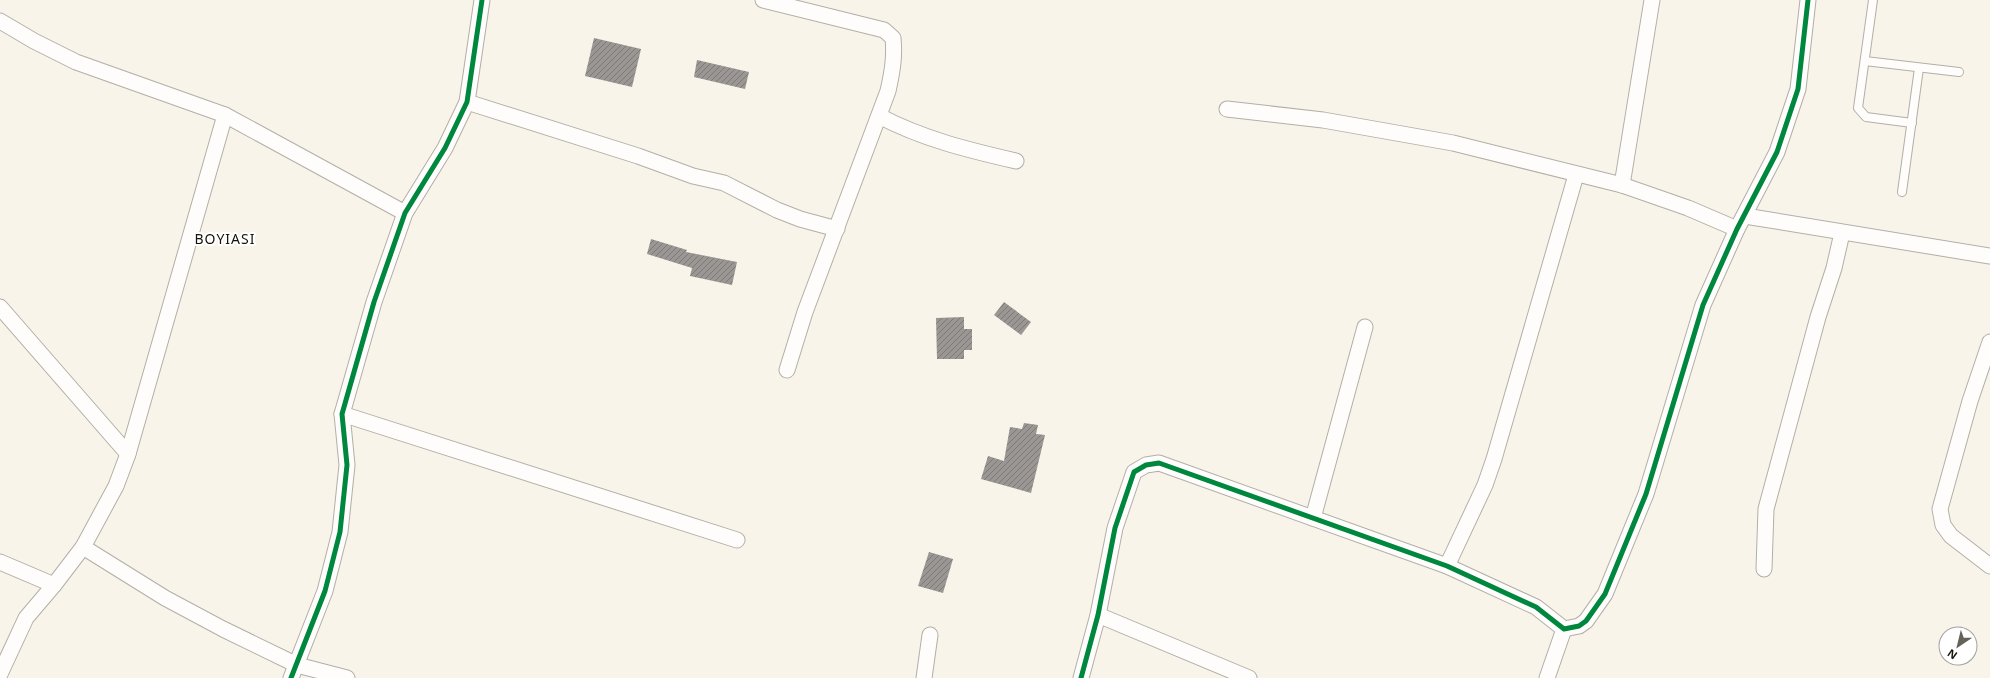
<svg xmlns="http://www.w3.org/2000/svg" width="1990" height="678" font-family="'Noto Sans',sans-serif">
<defs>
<pattern id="building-hatch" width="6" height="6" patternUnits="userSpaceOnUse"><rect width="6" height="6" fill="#9a9694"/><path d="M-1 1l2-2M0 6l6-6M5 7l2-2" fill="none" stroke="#7d7977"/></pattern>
</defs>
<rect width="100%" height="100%" fill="#f8f4ea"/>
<g fill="url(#building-hatch)">
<polygon points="594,38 641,49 632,87 585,76"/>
<polygon points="697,60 749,72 745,89 694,77"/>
<polygon points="651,239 687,250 686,252 737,262 732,285 690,276 692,268 647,254"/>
<polygon points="1004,302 1031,322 1021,335 994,315"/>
<polygon points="964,317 964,329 972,329 972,350 964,350 964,359 937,359 936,318"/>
<polygon points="1024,423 1038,425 1036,434 1045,435 1031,493 981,479 988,456 1004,461 1010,427 1022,429"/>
<polygon points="929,552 953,559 943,593 918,586"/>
</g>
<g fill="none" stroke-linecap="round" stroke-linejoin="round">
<defs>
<g id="service">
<polyline points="1873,0 1858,108 1866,117 1912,123"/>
<polyline points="1865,61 1959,72"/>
<polyline points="1902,192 1919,68"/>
</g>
<g id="minor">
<path d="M 763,0 L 884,30 L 893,38 C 895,57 892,73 888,91 L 805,312 L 787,370"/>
<polyline points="0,21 34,41 76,62 225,115 405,213"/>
<polyline points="467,102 638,156 693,176 724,183 777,210 800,219 837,229"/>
<polyline points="1227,109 1323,120 1453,143 1622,185 1688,208 1737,229"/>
<path d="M 879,116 C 923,139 968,150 1016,161"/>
<polyline points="1622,185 1652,0"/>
<polyline points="1745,216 1990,256"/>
<polyline points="0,307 128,454"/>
<polyline points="1990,342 1970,401 1940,509 1943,525 1951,536 1990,566"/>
<polyline points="342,414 737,540"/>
<polyline points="1313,518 1365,327"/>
<polyline points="83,547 165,598 223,629 297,665 347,678"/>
<polyline points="0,562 54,585"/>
<polyline points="1447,566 1485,485 1494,459 1576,175"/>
<polyline points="1764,569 1766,509 1818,317 1834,268 1842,233"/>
<polyline points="1098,615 1249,678"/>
<polyline points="1564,629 1579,626 1586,621 1605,594 1646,494 1703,305 1737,229 1777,152 1798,89 1808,0"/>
<polyline points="0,674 26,618 54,585 83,547 116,486 128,454 225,115"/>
<polyline points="291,678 325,591 340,532 347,465 342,414 374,302 405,213 445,148 467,102 482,0"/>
<polyline points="924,678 930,635"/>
<polyline points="1081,678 1098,615 1115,528 1134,472 1146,465 1159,463 1447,566 1536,607 1564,629"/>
<polyline points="1547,678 1564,629"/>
</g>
</defs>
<use href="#service" stroke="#b2afa7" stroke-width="10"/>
<use href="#minor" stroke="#b2afa7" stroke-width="17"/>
<use href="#service" stroke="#fefdfc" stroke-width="8"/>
<use href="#minor" stroke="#fefdfc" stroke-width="15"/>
<defs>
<g id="cycleway">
<polyline points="291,678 325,591 340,532 347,465 342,414 374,302 405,213 445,148 467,102 482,0"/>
<polyline points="1081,678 1098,615 1115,528 1134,472 1146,465 1159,463 1447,566 1536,607 1564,629 1579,626 1586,621 1605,594 1646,494 1703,305 1737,229 1777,152 1798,89 1808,0"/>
</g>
</defs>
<use href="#cycleway" stroke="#fff" stroke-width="8"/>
<use href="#cycleway" stroke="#00873e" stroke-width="5"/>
</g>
<g text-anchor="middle" stroke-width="4" stroke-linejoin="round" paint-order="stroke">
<g font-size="14" letter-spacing="1" fill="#16130d" stroke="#fff">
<text x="225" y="244">BOYIASI</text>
</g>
</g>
<g transform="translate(1958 646) rotate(215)"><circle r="19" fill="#ffffff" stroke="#a2a19e"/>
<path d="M0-3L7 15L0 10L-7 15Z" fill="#65625a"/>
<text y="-6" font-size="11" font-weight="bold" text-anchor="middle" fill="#16130d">N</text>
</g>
</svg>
